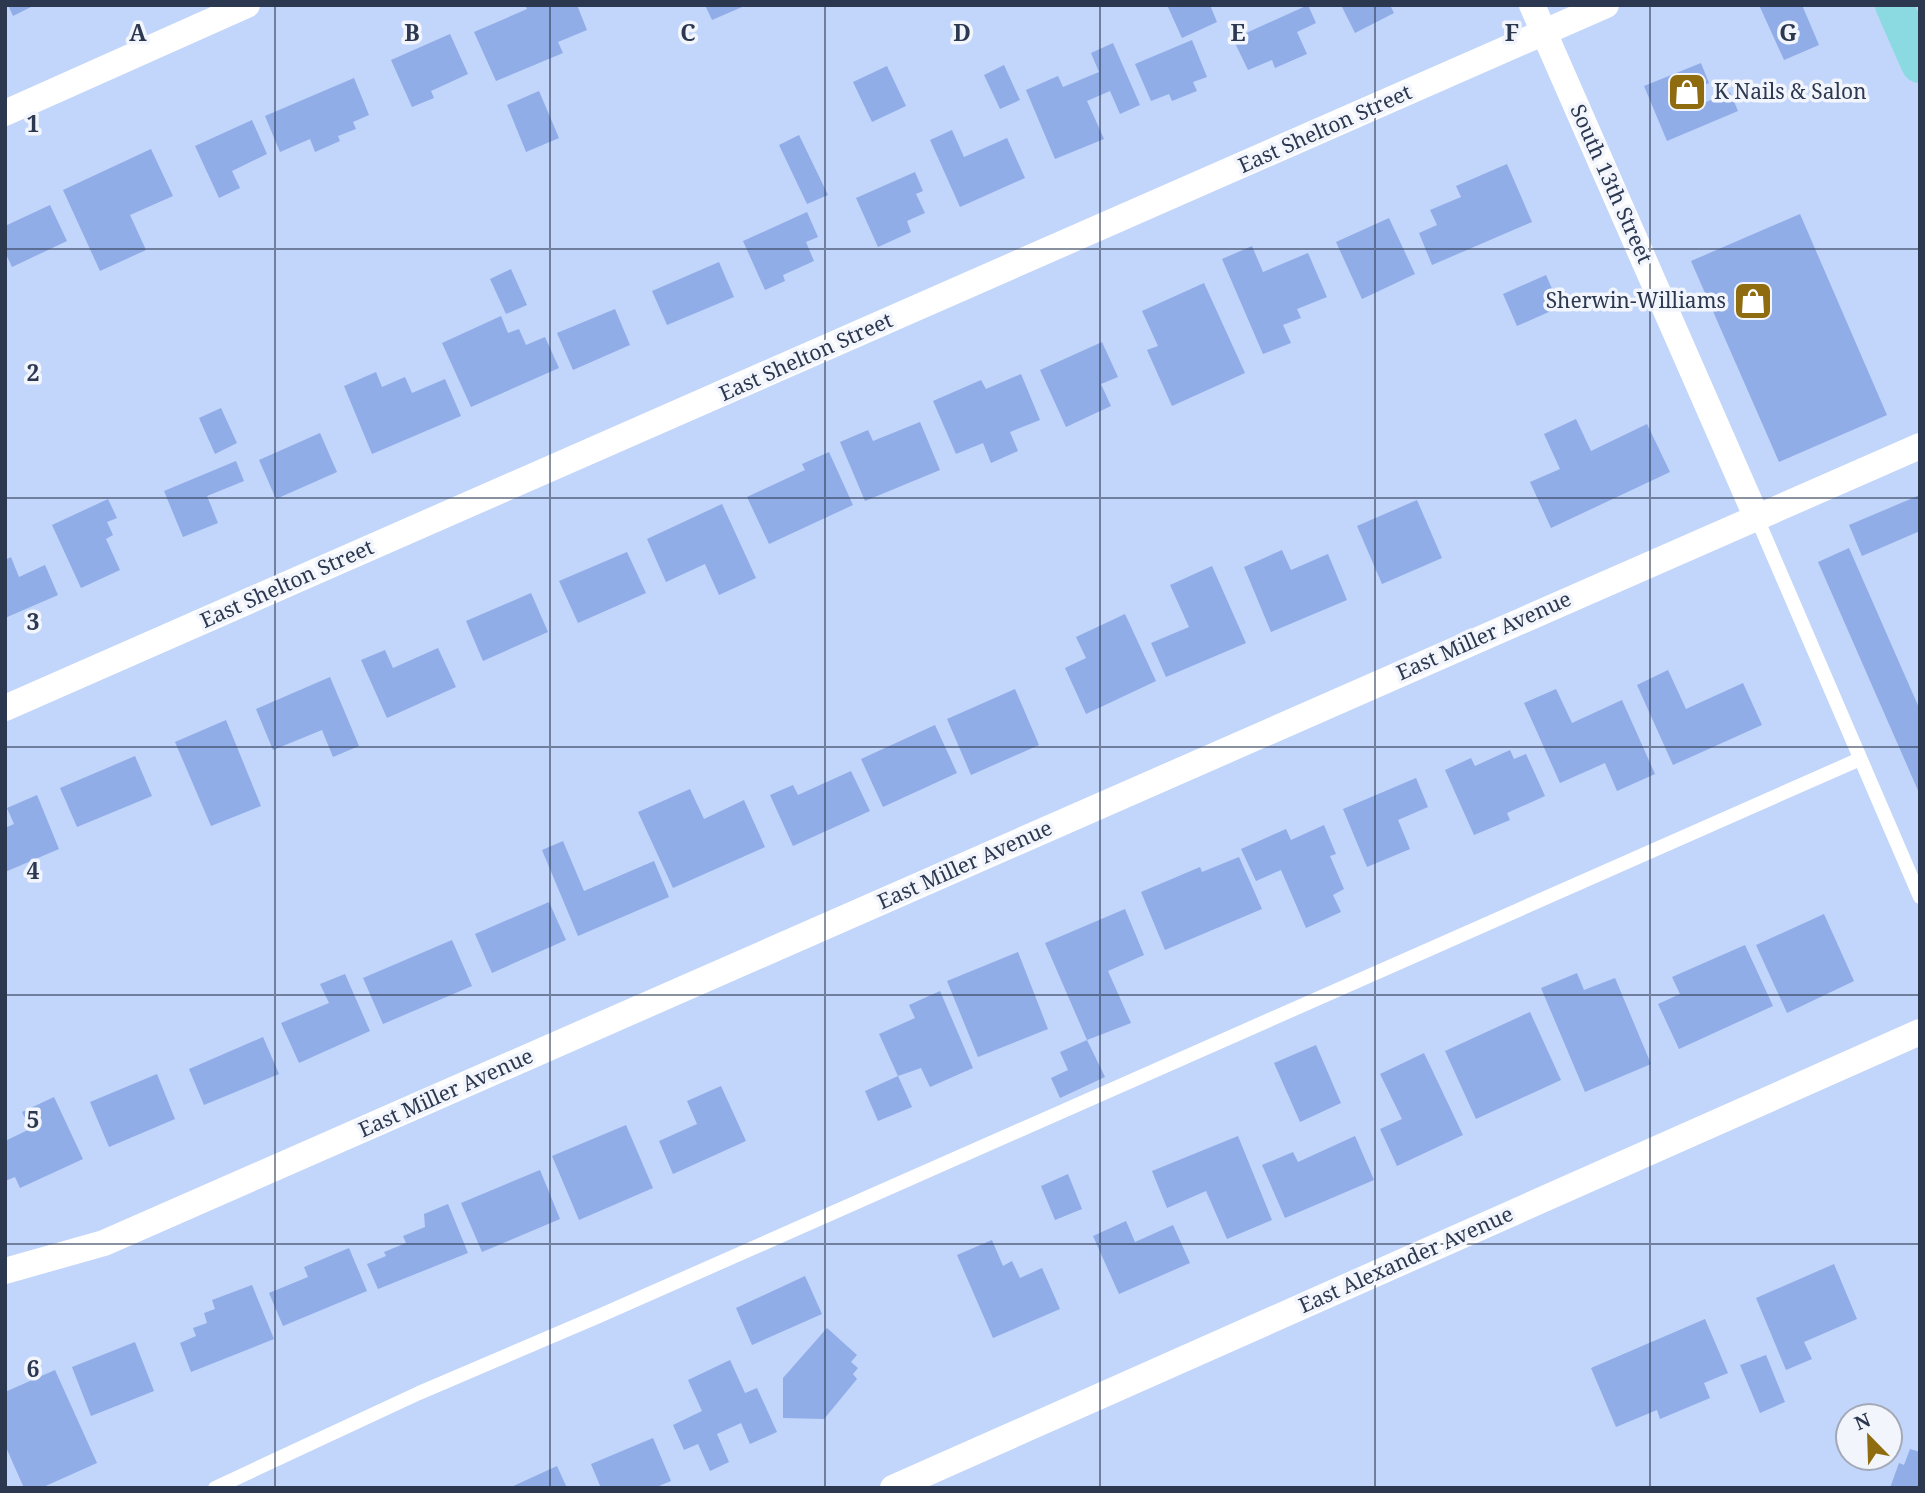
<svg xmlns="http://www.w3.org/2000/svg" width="1925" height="1493" font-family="'Noto Serif',serif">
<rect width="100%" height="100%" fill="#c2d5fa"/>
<g fill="#90ade8">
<polygon points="8,5 35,5 13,16"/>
<polygon points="525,5 577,5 587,30 558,42 563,53 496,81 474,32 527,9"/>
<polygon points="705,5 741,5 742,7 712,20"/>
<polygon points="1167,5 1210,5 1217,22 1182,38"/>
<polygon points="1308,5 1316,23 1297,32 1307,54 1275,68 1272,60 1248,70 1233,39"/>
<polygon points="1341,5 1390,5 1394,13 1355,33"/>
<polygon points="1759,5 1802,5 1819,45 1784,60"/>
<polygon points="450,34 468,74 431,91 434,98 412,107 391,60"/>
<polygon points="1192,40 1207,77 1193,82 1197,91 1172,101 1169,94 1151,101 1135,64"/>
<polygon points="1113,43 1140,105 1120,114 1110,91 1087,101 1104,139 1055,159 1026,90 1058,76 1063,87 1099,72 1091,53"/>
<polygon points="1701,63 1709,83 1700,87 1706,102 1730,92 1738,111 1667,141 1644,86"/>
<polygon points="1004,65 1020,100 1000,109 984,75"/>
<polygon points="887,66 906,106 872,122 853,82"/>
<polygon points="354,78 369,115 353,122 356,129 338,136 340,141 315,152 310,139 280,152 265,116"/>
<polygon points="539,91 559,138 526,152 507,105"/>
<polygon points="252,120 267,154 232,171 240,188 219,198 195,146"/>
<polygon points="952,130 964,157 1007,138 1025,178 960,207 930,140"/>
<polygon points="799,135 828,195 807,204 779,145"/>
<polygon points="151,149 173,196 130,215 146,250 100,271 63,190"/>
<polygon points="1507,164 1532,222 1432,265 1419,233 1437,225 1430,210 1461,197 1456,186"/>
<polygon points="915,172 923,191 916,194 925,213 907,221 911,232 878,247 856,198"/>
<polygon points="50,205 67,241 12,267 5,252 5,226"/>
<polygon points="807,212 818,237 806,242 814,261 783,275 785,281 765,290 743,241"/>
<polygon points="1800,214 1887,415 1779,462 1691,261"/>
<polygon points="1389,218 1415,274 1362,299 1336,242"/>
<polygon points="1252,246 1263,272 1308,253 1327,297 1297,309 1301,318 1283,325 1291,343 1263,354 1222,259"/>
<polygon points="719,262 734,297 667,325 652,291"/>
<polygon points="511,269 527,305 506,314 490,279"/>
<polygon points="1546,275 1560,307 1517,326 1503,294"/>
<polygon points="1204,283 1245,373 1172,406 1147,350 1158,346 1142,311"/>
<polygon points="615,309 630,345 573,370 557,333"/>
<polygon points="501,316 508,333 519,329 526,345 545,337 559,368 471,407 442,343"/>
<polygon points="1102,342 1118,377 1101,384 1111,406 1066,427 1040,370"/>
<polygon points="376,372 382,387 405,377 412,393 445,379 461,416 372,454 344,386"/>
<polygon points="1021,374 1040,420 1010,432 1018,451 991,463 983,443 956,454 933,401 981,380 986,389"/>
<polygon points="221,408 237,443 215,454 199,418"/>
<polygon points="1576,419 1591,451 1647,424 1670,472 1551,528 1530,482 1560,469 1544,434"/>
<polygon points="920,422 940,470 865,501 840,442 868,430 873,441"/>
<polygon points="320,433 337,472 276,499 259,460"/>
<polygon points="829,452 853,505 769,544 747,497 805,470 802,464"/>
<polygon points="236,461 244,481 207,496 218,523 183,537 164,491"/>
<polygon points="1920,495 1920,531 1862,556 1849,525"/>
<polygon points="108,499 117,518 107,522 113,535 106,539 120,570 81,588 52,525"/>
<polygon points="1417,500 1442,558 1382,584 1357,526"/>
<polygon points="722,504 756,578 719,595 705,564 666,582 647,539"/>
<polygon points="1849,548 1920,710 1920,795 1818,562"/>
<polygon points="1282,550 1291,570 1328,554 1347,600 1271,632 1244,567"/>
<polygon points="627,552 646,593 578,623 559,581"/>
<polygon points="11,557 19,577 45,565 58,595 5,618 5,560"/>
<polygon points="1212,566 1246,643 1166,677 1151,643 1189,627 1170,585"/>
<polygon points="531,593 548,632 483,661 466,621"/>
<polygon points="1125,614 1156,681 1086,714 1065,668 1086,658 1076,637"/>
<polygon points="438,648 456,687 387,718 361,660 385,650 393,668"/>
<polygon points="1668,670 1686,709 1743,683 1762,725 1673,765 1637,685"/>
<polygon points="330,677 359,746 333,757 322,730 273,750 256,709"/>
<polygon points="1015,689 1039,745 971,775 947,719"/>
<polygon points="1556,689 1572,723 1622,700 1655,774 1617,791 1605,763 1560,783 1524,703"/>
<polygon points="226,720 261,806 211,826 175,742"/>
<polygon points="935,725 957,773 883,807 861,759"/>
<polygon points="1510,750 1514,759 1526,754 1545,796 1507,813 1510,820 1474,835 1445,770 1471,758 1475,766"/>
<polygon points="135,756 152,796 77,827 60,788"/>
<polygon points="851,771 870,811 793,846 770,795 793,785 798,795"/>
<polygon points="1416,778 1428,807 1398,820 1410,849 1367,867 1343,809"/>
<polygon points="690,789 704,819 744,800 765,847 673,888 638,812"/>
<polygon points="37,795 59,849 5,872 5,828 14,824 7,808"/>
<polygon points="1324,825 1336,854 1330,856 1344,889 1333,895 1341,912 1306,928 1281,870 1256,881 1241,849 1286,829 1291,840"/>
<polygon points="563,841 584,891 654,861 669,897 578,936 542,850"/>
<polygon points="1239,857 1262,909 1165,950 1141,892 1200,867 1202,872"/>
<polygon points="549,902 566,940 492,973 475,934"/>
<polygon points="1125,909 1144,955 1108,971 1131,1023 1087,1040 1045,943"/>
<polygon points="1824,914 1854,981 1787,1013 1756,945"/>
<polygon points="452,940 472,986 383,1024 363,978"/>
<polygon points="1745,945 1773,1006 1679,1049 1658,1004 1680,994 1672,977"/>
<polygon points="1018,952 1048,1029 978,1057 947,981"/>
<polygon points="1577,973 1584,990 1615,978 1651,1064 1585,1092 1541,988"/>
<polygon points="345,974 370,1031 299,1063 281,1023 329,1003 320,984"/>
<polygon points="940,991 973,1068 930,1087 921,1068 898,1076 879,1034 915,1018 909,1005"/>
<polygon points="1530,1012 1561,1080 1476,1119 1445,1051"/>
<polygon points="263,1037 279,1074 204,1105 189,1069"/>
<polygon points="1087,1040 1105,1077 1060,1098 1051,1078 1068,1070 1060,1052"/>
<polygon points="1316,1045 1341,1103 1300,1122 1274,1063"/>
<polygon points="1424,1053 1463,1135 1397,1166 1380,1129 1402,1119 1380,1074"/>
<polygon points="157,1074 175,1119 109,1147 90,1102"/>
<polygon points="898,1076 912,1107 878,1121 865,1091"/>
<polygon points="721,1086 746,1141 673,1174 659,1141 697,1124 687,1101"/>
<polygon points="54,1097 83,1159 20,1188 15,1177 5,1181 5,1141 30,1129 22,1112"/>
<polygon points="626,1125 653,1188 579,1220 552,1156"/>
<polygon points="1238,1136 1272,1220 1227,1239 1206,1191 1167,1208 1152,1171"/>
<polygon points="1355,1136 1374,1180 1285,1218 1262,1165 1293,1152 1298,1162"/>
<polygon points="540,1170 560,1219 482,1252 461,1203"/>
<polygon points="1068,1174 1082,1209 1055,1220 1041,1186"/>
<polygon points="448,1204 468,1253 378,1289 367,1264 386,1256 384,1252 406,1243 403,1236 425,1227 424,1214"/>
<polygon points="1126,1221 1135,1242 1173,1225 1190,1263 1119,1294 1093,1236"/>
<polygon points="992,1240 1003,1266 1012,1261 1020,1278 1042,1268 1060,1309 993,1338 957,1255"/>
<polygon points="349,1248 367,1291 283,1326 269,1293 308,1277 304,1267"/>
<polygon points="1834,1264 1857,1319 1804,1342 1812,1359 1786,1370 1756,1298"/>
<polygon points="805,1276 822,1314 752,1345 736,1308"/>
<polygon points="252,1285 274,1339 191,1372 180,1343 196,1336 193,1328 207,1323 204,1313 215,1309 212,1300"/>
<polygon points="1705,1319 1728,1373 1704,1383 1710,1398 1660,1419 1657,1410 1616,1427 1591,1368"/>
<polygon points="827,1328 857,1355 851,1362 858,1368 853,1374 857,1379 824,1419 783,1418 783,1378"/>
<polygon points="135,1342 154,1391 91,1416 72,1367"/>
<polygon points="1766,1355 1785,1402 1760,1413 1740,1365"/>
<polygon points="730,1360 745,1393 757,1388 777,1432 750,1444 741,1423 717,1434 729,1462 710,1471 698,1444 684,1450 673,1425 702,1411 688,1380"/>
<polygon points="55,1370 97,1463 41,1488 24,1488 5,1445 5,1392"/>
<polygon points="653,1438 671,1481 654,1488 601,1488 591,1464"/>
<polygon points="1910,1449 1920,1452 1920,1488 1890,1488 1899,1463 1904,1465"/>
<polygon points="557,1466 567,1488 509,1488"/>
</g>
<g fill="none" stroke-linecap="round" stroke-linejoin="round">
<g stroke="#fff" stroke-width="14">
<polyline points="1756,516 1920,897"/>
<polyline points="215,1488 419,1393 599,1316 1860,759"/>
</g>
<g stroke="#fff" stroke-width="26">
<polyline points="1532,5 1756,516"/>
<polyline points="5,113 247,5"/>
<polyline points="5,708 1606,5"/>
<polyline points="5,1271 104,1243 1920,446"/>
<polyline points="893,1488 1920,1032"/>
</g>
<polyline stroke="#8bdae2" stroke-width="38" points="1894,5 1920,64"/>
</g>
<path fill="none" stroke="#2c3850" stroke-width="2" stroke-opacity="0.55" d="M 275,5 L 275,1488M 550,5 L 550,1488M 825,5 L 825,1488M 1100,5 L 1100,1488M 1375,5 L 1375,1488M 1650,5 L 1650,1488M 5,249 L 1920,249M 5,498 L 1920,498M 5,747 L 1920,747M 5,995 L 1920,995M 5,1244 L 1920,1244"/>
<defs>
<symbol id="shop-square" viewBox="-11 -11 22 22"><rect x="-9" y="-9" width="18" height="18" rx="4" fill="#8f6c10" stroke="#f2f5fc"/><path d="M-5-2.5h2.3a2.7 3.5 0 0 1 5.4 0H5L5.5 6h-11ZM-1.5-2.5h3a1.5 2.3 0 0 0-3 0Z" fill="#fff"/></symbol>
</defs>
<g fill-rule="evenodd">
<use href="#shop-square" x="1665" y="70" width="44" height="44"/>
<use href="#shop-square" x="1731" y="279" width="44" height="44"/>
</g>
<g text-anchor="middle" stroke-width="7" stroke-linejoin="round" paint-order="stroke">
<g font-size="21" fill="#2c3850" stroke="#f2f5fc" text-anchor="start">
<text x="1714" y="99">K Nails &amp; Salon</text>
<text x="1726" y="308" text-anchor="end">Sherwin-Williams</text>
</g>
<g font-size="21" fill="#2c3850" stroke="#f2f5fc">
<text transform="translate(1325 129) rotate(-24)" y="7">East Shelton Street</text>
<text transform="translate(1611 184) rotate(66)" y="7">South 13th Street</text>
<text transform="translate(806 357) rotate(-24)" y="7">East Shelton Street</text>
<text transform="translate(287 584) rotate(-24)" y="7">East Shelton Street</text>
<text transform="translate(1484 636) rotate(-24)" y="7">East Miller Avenue</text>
<text transform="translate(965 865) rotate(-24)" y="7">East Miller Avenue</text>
<text transform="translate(446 1093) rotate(-24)" y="7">East Miller Avenue</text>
<text transform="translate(1406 1260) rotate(-24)" y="7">East Alexander Avenue</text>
</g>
</g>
<g font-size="23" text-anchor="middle" font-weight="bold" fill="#2c3850" stroke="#f2f5fc" stroke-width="7" stroke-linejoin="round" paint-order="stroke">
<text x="138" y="41">A</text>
<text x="412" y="41">B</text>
<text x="688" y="41">C</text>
<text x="962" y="41">D</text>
<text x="1238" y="41">E</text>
<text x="1512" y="41">F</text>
<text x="1788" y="41">G</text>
<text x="33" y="132">1</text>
<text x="33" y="381">2</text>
<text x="33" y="630">3</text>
<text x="33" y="879">4</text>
<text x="33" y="1128">5</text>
<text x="33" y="1377">6</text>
</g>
<rect width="1925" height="1493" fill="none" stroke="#2c3850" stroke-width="14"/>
<g transform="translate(1869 1437) rotate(337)"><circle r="33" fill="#f2f5fc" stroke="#a3a9b7" stroke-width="2"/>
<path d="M0-5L12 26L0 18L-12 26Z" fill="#8f6c10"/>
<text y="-10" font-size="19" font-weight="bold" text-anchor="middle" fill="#2c3850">N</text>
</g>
</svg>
